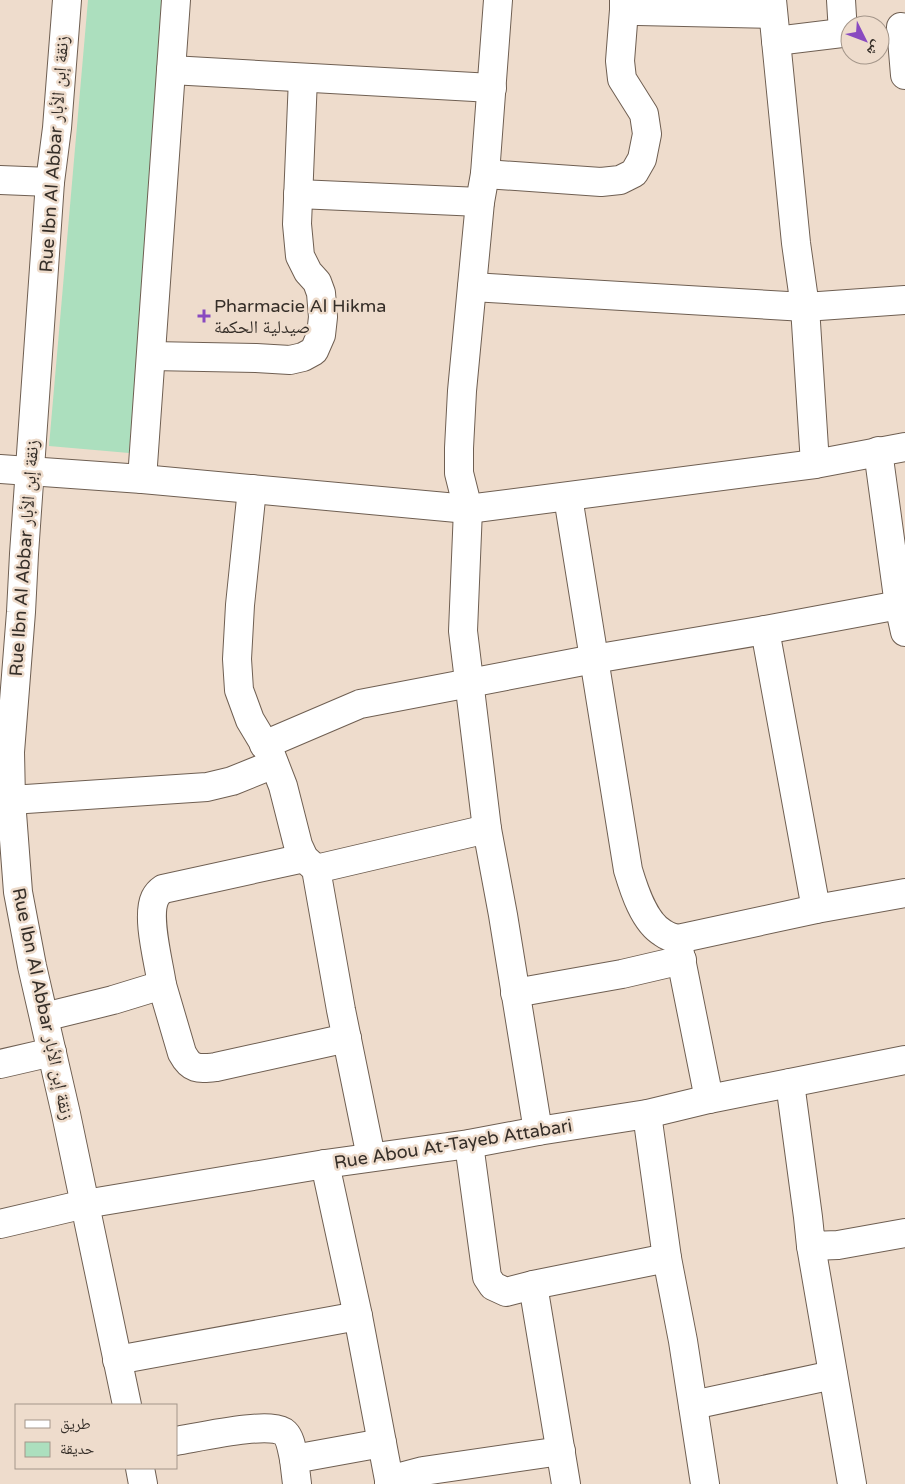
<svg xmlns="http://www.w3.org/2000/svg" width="905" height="1484" font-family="'Varela Round','Noto Naskh Arabic',sans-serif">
<rect width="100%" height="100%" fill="#eedccc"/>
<polygon fill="#acdfbe" points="88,0 167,0 129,453 49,446"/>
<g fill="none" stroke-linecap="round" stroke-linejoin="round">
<defs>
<g id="minor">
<polyline points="67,0 57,128 50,182 24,554 21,612 10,752 11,800 18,892 32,966 66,1114 127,1405"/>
<polyline points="498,0 485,174 480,202 462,391 459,448 459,473 468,509 463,631 487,829 503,915 538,1131"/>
<polyline points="624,0 624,10 638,11 773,14"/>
<polyline points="772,0 796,243 805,307 815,464"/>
<polyline points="841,0 843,33"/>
<polyline points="901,27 905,75"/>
<polyline points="776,41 850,32"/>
<polyline points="171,70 492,88"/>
<polyline points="485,174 601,182 620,180 634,173 642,159 647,134 644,114 622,79 620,61 624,10"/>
<polyline points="0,180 50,182"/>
<polyline points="298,194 480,202"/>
<polyline points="472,287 805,307 905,300"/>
<polyline points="151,356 256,358 290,360 303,357 314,351 321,335 323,317 321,293 317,282 308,272 300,256 297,224 303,78"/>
<polyline points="878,451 899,605 905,632"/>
<polyline points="0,469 142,479 468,509 815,464 905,447"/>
<polyline points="142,479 176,0"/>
<polyline points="252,489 240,605 237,659 239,690 250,720 271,755 283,786 298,845 304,858 316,869 341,1010 371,1157"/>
<path d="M 568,497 L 628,870 C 634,890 644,922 663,933 C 667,936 673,938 678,939 L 816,909 L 905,893"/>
<polyline points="765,630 816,909"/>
<polyline points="264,745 360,704 594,659 765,630 899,605"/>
<polyline points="11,800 207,787 232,781 274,764"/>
<polyline points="316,869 487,829"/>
<polyline points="678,944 709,1099"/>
<path d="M 162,985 L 182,1053 C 191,1070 198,1069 216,1067 L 347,1038"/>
<polyline points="515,993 622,974 682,960"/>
<path d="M 44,1017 L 113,1000 L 162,985 C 159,963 146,917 155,898 C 157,894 160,891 163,889 L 304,858"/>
<polyline points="0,1064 52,1052"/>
<polyline points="790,1083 808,1217 811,1246 838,1245 905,1233"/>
<polyline points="647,1114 667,1258 683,1341 705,1484"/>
<polyline points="469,1144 487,1277 493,1286 506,1292 533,1285 667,1258"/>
<polyline points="325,1164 358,1316 389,1480"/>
<polyline points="0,1224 85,1204 325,1164 469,1144 538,1131 647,1114 709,1099 905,1060"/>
<polyline points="811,1246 852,1484"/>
<polyline points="533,1285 566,1484"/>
<polyline points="117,1360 358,1316"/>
<polyline points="693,1405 833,1375"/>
<path d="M 176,1441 C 196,1438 272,1420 285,1433 C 291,1439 292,1451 294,1459"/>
<polyline points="140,1468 143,1484"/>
<polyline points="297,1484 294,1459 382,1443"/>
<polyline points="389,1484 389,1480 423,1471 561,1451"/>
</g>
</defs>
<use href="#minor" stroke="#6f5f52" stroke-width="30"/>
<use href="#minor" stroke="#fff" stroke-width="28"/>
</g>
<path fill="#894ac0" stroke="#eedccc" stroke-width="2" d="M201.5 308.5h5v5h5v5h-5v5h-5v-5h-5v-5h5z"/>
<g text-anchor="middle" stroke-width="5" stroke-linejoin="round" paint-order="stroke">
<g font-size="18" fill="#352e28" stroke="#eedccc">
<text transform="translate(54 154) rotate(-86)" y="6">Rue Ibn Al Abbar زنقة إبن الأبار</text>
<text transform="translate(24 558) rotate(-86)" y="6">Rue Ibn Al Abbar زنقة إبن الأبار</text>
<text transform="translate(43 1004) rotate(78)" y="6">Rue Ibn Al Abbar زنقة إبن الأبار</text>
<text transform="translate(453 1144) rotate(-9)" y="6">Rue Abou At-Tayeb Attabari</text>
</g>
<g font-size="18" fill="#352e28" stroke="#eedccc" text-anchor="start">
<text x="214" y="312">Pharmacie Al Hikma<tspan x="214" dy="21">صيدلية الحكمة</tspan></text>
</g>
</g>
<rect x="15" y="1404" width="162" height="65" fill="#eedccc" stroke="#a4968a"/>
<rect x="25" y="1420" width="25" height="8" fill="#ffffff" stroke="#a4968a"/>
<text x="60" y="1429" font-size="15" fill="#352e28">طريق</text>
<rect x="25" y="1442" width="25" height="15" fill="#acdfbe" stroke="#a4968a"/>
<text x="60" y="1454" font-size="15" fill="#352e28">حديقة</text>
<g transform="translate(865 40) rotate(132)"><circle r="24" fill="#eedccc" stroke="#a4968a"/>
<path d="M0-4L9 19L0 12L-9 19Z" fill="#894ac0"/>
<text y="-8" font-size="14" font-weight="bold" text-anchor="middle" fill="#352e28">ش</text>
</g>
</svg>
